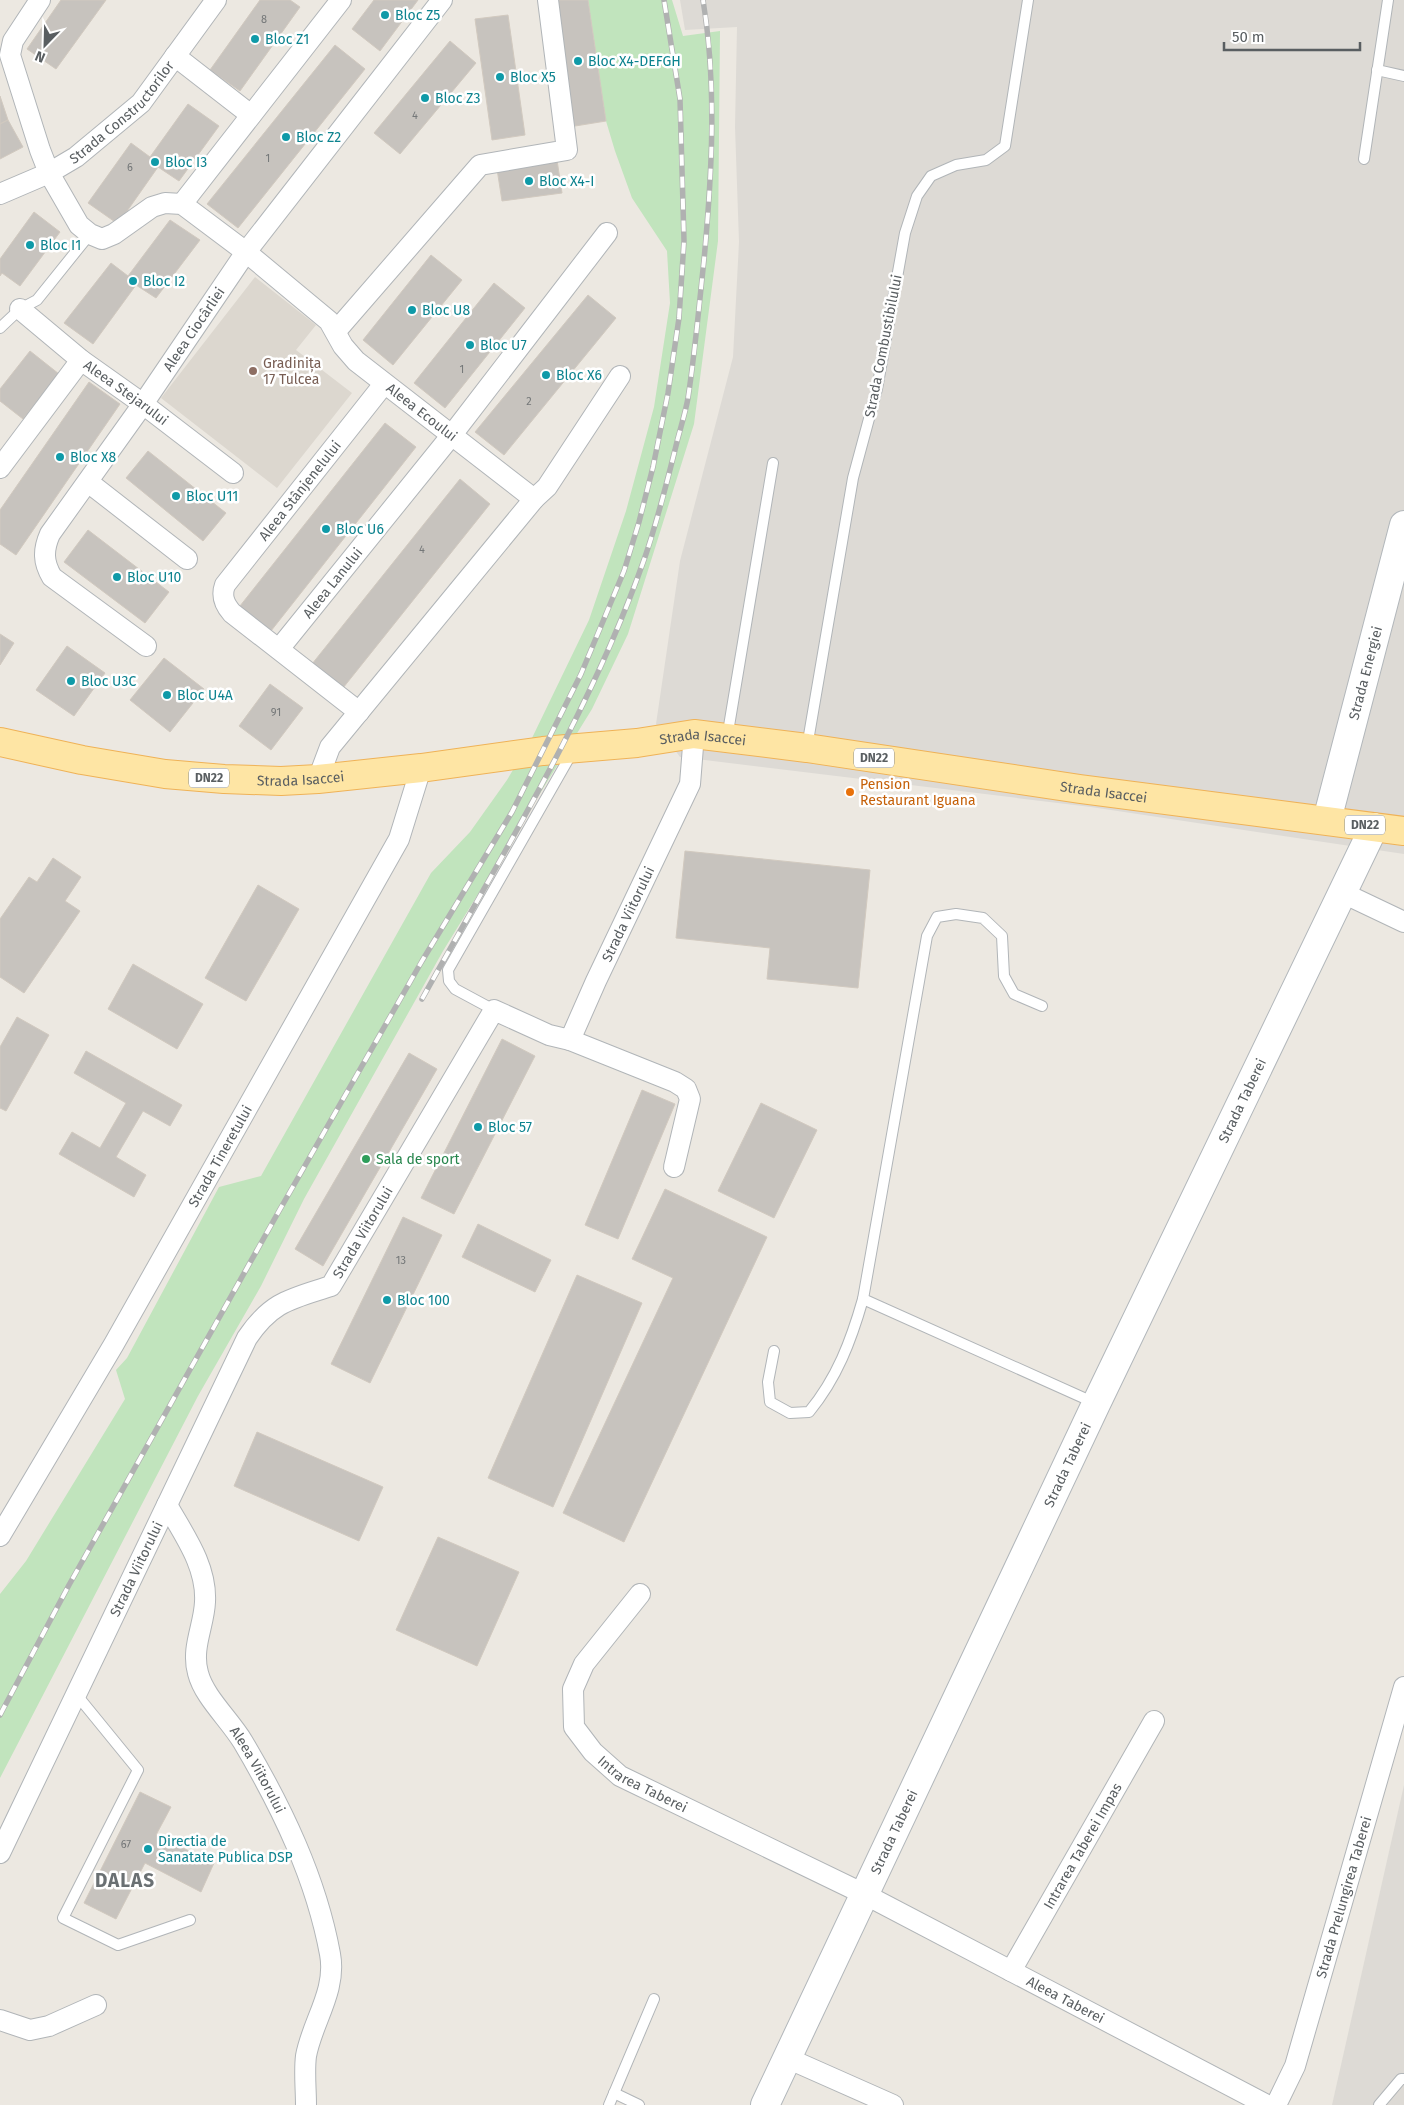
<svg xmlns="http://www.w3.org/2000/svg" width="1404" height="2105" font-family="'Fira Sans',sans-serif">
<rect width="100%" height="100%" fill="#ece8e1"/>
<g fill="#dddad5">
<polygon points="680,0 1404,0 1404,854 1091,807 680,757 656,724 680,561 733,357 739,242 735,127 737,27 685,30"/>
<polygon points="1404,1785 1404,2105 1332,2105"/>
</g>
<polygon fill="#dcd7cf" points="255,277 316,325 296,350 352,393 277,488 161,398"/>
<polygon fill="#c1e4bd" points="588,0 672,0 683,36 720,31 718,241 694,424 628,634 592,709 443,951 304,1199 261,1286 198,1396 0,1778 0,1594 26,1561 125,1399 116,1370 127,1358 219,1187 261,1176 431,873 470,832 507,780 532,738 589,620 626,511 654,407 670,303 667,251 632,198 615,151 606,121"/>
<g fill="#c7c3be" stroke="#d1c9bf">
<polygon points="61,0 106,0 56,69 27,49"/>
<polygon points="260,0 290,0 300,7 240,91 210,70"/>
<polygon points="374,0 418,0 380,51 352,29"/>
<polygon points="551,0 588,0 606,121 569,127"/>
<polygon points="508,15 525,135 492,140 475,19"/>
<polygon points="450,41 476,63 400,154 374,133"/>
<polygon points="335,45 365,69 238,228 207,204"/>
<polygon points="0,96 8,120 0,124"/>
<polygon points="188,104 219,126 179,181 158,167 118,224 88,203 131,143 150,157"/>
<polygon points="8,120 23,147 0,159 0,124"/>
<polygon points="557,160 562,193 502,201 497,169"/>
<polygon points="34,212 60,232 20,286 2,273 0,276 0,259"/>
<polygon points="170,220 200,240 156,298 136,285 93,344 64,323 111,263 128,276"/>
<polygon points="431,255 462,280 393,365 363,340"/>
<polygon points="494,283 525,308 445,408 414,383"/>
<polygon points="588,295 616,318 504,455 475,432"/>
<polygon points="30,351 59,374 23,419 0,401 0,389"/>
<polygon points="89,382 120,404 16,555 0,544 0,510"/>
<polygon points="385,423 416,447 267,636 236,611"/>
<polygon points="148,451 226,513 203,541 126,478"/>
<polygon points="460,479 490,504 339,693 308,669"/>
<polygon points="88,530 169,592 145,623 64,562"/>
<polygon points="0,634 14,643 0,665"/>
<polygon points="67,646 105,673 74,716 36,690"/>
<polygon points="164,658 204,689 170,732 130,700"/>
<polygon points="270,684 303,708 271,750 239,726"/>
<polygon points="685,851 870,870 858,988 767,979 770,948 676,938"/>
<polygon points="53,858 81,877 65,901 80,911 24,993 0,977 0,919 29,877 37,882"/>
<polygon points="258,885 299,909 246,1001 205,978"/>
<polygon points="133,964 203,1004 177,1049 108,1009"/>
<polygon points="17,1017 49,1035 6,1111 0,1108 0,1047"/>
<polygon points="502,1039 535,1056 454,1214 421,1198"/>
<polygon points="86,1051 182,1105 170,1126 143,1111 116,1157 146,1175 134,1197 59,1154 72,1132 100,1148 126,1103 74,1073"/>
<polygon points="409,1053 437,1069 323,1266 295,1249"/>
<polygon points="642,1090 675,1104 618,1239 585,1225"/>
<polygon points="761,1103 817,1130 774,1218 718,1191"/>
<polygon points="665,1189 767,1237 624,1542 563,1513 673,1278 632,1259"/>
<polygon points="403,1217 442,1235 370,1383 331,1364"/>
<polygon points="478,1224 551,1260 535,1292 462,1257"/>
<polygon points="577,1275 642,1303 553,1507 488,1478"/>
<polygon points="257,1432 383,1487 359,1541 234,1486"/>
<polygon points="438,1537 519,1572 477,1666 396,1630"/>
<polygon points="140,1792 171,1807 156,1835 214,1863 201,1892 145,1863 116,1919 84,1903"/>
</g>
<g fill="none" stroke-linecap="round" stroke-linejoin="round">
<defs>
<g id="lane">
<polyline points="1377,70 1404,76"/>
<polyline points="1364,159 1388,0"/>
<polyline points="0,328 20,309 37,300 90,234"/>
<polyline points="727,738 773,463"/>
<polyline points="807,747 853,478 877,389 905,233 917,196 931,176 956,165 986,160 1005,146 1028,0"/>
<polyline points="494,1010 455,989 449,981 448,970 573,751"/>
<polyline points="863,1299 1095,1403"/>
<path d="M 774,1351 L 768,1382 L 770,1402 L 790,1413 L 809,1412 C 837,1378 851,1341 863,1299 L 927,936 L 937,917 L 956,914 L 983,918 L 1002,936 L 1004,976 L 1014,994 L 1042,1006"/>
<polyline points="76,1694 138,1770 63,1918 118,1945 190,1920"/>
<polyline points="614,2093 639,2105"/>
<polyline points="609,2105 654,1999"/>
<polyline points="1379,2105 1401,2079 1404,2079"/>
</g>
<g id="street">
<path id="s1" d="M 40,0 L 13,41 L 10,55 L 40,150 L 49,173 L 79,225 L 90,234 L 102,239 L 114,234 L 152,207 L 165,203 L 182,204 L 246,252 L 329,321 L 343,346 L 356,361 L 534,499"/>
<polyline points="175,56 251,115"/>
<path id="s2" d="M 0,194 L 49,173 L 76,157 L 141,103 L 216,0"/>
<polyline points="182,204 341,0"/>
<path id="s3" d="M 20,309 L 81,360 L 143,404 L 233,473"/>
<polyline points="336,331 480,165 567,150 548,0"/>
<polyline points="0,468 81,360"/>
<polyline points="88,482 187,559"/>
<path id="s4" d="M 146,646 L 52,577 C 43,562 43,550 50,534 L 143,404 L 246,252 L 442,0"/>
<path id="s5" d="M 279,649 L 451,436 L 607,233"/>
<path id="s6" d="M 359,712 L 232,613 C 224,604 221,596 225,585 L 384,384"/>
<polyline points="318,779 330,747 534,499 547,487 620,376"/>
<polyline points="1343,893 1404,922"/>
<polyline points="570,1040 675,1082 686,1089 690,1099 674,1167"/>
<path id="s7" d="M 167,1505 C 184,1535 207,1566 205,1602 C 204,1626 191,1648 198,1673 C 204,1697 230,1720 243,1742 C 282,1808 316,1878 330,1954 C 337,1991 312,2022 306,2056 C 304,2071 306,2089 306,2105"/>
<path id="s8" d="M 0,1536 L 114,1344 L 399,839 L 421,768"/>
<path id="s9" d="M 640,1594 L 584,1664 L 573,1689 L 574,1727 L 593,1752 L 620,1776 L 864,1894 L 1267,2105"/>
<path id="s10" d="M 0,1853 L 247,1338 C 272,1301 291,1299 331,1286 L 494,1010 L 549,1035 L 570,1040 L 596,981 L 690,784 L 694,734"/>
<path id="s11" d="M 1011,1971 L 1154,1721"/>
<polyline points="0,2020 30,2030 49,2026 96,2005"/>
<polyline points="787,2058 893,2105"/>
<path id="s12" d="M 1276,2105 L 1295,2066 L 1404,1687"/>
</g>
<g id="secondary">
<path id="s13" d="M 1327,820 L 1404,525"/>
<path id="s14" d="M 765,2105 L 1096,1404 L 1374,827"/>
</g>
<g id="primary">
<path id="s15" d="M 0,742 L 82,760 L 165,774 L 224,779 L 281,781 L 318,779 L 421,768 L 543,751 L 637,743 L 694,734 L 807,748 L 1080,789 L 1404,831"/>
</g>
</defs>
<use href="#lane" stroke="#b1b5b8" stroke-width="12"/>
<use href="#street" stroke="#b1b5b8" stroke-width="22"/>
<use href="#secondary" stroke="#b2b7bb" stroke-width="30"/>
<use href="#primary" stroke="#efb257" stroke-width="30"/>
<use href="#lane" stroke="#fff" stroke-width="10"/>
<use href="#street" stroke="#fff" stroke-width="20"/>
<use href="#secondary" stroke="#fff" stroke-width="28"/>
<use href="#primary" stroke="#fee5a4" stroke-width="28"/>
<defs>
<g id="rail">
<path d="M 422,999 C 501,856 591,712 645,557 C 657,522 666,486 675,450 C 679,432 685,415 688,398 C 695,352 699,306 704,260 C 712,174 717,85 703,0"/>
<polyline points="0,1715 69,1585 279,1211 422,961 512,812 581,674 624,571 639,522 653,467 668,393 679,318 684,241 680,99 664,0"/>
</g>
</defs>
<use href="#rail" stroke="#b0b1b1" stroke-width="5.5"/>
<use href="#rail" stroke="#fff" stroke-width="4" stroke-dasharray="11" stroke-linecap="butt"/>
</g>
<g fill="#0f9aa8" stroke="#fff" stroke-width="2">
<circle cx="385" cy="15" r="5"/>
<circle cx="255" cy="39" r="5"/>
<circle cx="578" cy="61" r="5"/>
<circle cx="500" cy="77" r="5"/>
<circle cx="425" cy="98" r="5"/>
<circle cx="286" cy="137" r="5"/>
<circle cx="155" cy="162" r="5"/>
<circle cx="529" cy="181" r="5"/>
<circle cx="30" cy="245" r="5"/>
<circle cx="133" cy="281" r="5"/>
<circle cx="412" cy="310" r="5"/>
<circle cx="470" cy="345" r="5"/>
<circle cx="546" cy="375" r="5"/>
<circle cx="60" cy="457" r="5"/>
<circle cx="176" cy="496" r="5"/>
<circle cx="326" cy="529" r="5"/>
<circle cx="117" cy="577" r="5"/>
<circle cx="71" cy="681" r="5"/>
<circle cx="167" cy="695" r="5"/>
<circle cx="478" cy="1127" r="5"/>
<circle cx="387" cy="1300" r="5"/>
<circle cx="148" cy="1849" r="5"/>
</g>
<circle fill="#8d6e63" stroke="#fff" stroke-width="2" cx="253" cy="371" r="5"/>
<circle fill="#e8710a" stroke="#fff" stroke-width="2" cx="850" cy="792" r="5"/>
<circle fill="#2e9e5b" stroke="#fff" stroke-width="2" cx="366" cy="1159" r="5"/>
<g text-anchor="middle" stroke-width="5" stroke-linejoin="round" paint-order="stroke">
<g font-size="11" fill="#747778">
<text x="264" y="23">8</text>
<text x="415" y="119">4</text>
<text x="268" y="162">1</text>
<text x="130" y="171">6</text>
<text x="462" y="373">1</text>
<text x="529" y="405">2</text>
<text x="422" y="553">4</text>
<text x="276" y="716">91</text>
<text x="401" y="1264">13</text>
<text x="126" y="1848">67</text>
</g>
<g fill="#fff" stroke="#8b8e90" stroke-width="1">
<rect x="854" y="748.5" width="40" height="19" rx="4"/>
<rect x="189" y="768.5" width="40" height="19" rx="4"/>
<rect x="1345" y="815.5" width="40" height="19" rx="4"/>
</g>
<g font-size="12" font-weight="bold" fill="#595e61">
<text x="874" y="762">DN22</text>
<text x="209" y="782">DN22</text>
<text x="1365" y="829">DN22</text>
</g>
<g font-size="14" fill="#0d838f" stroke="#fff" text-anchor="start">
<text x="395" y="20">Bloc Z5</text>
<text x="265" y="44">Bloc Z1</text>
<text x="588" y="66">Bloc X4-DEFGH</text>
<text x="510" y="82">Bloc X5</text>
<text x="435" y="103">Bloc Z3</text>
<text x="296" y="142">Bloc Z2</text>
<text x="165" y="167">Bloc I3</text>
<text x="539" y="186">Bloc X4-I</text>
<text x="40" y="250">Bloc I1</text>
<text x="143" y="286">Bloc I2</text>
<text x="422" y="315">Bloc U8</text>
<text x="480" y="350">Bloc U7</text>
<text x="556" y="380">Bloc X6</text>
<text x="70" y="462">Bloc X8</text>
<text x="186" y="501">Bloc U11</text>
<text x="336" y="534">Bloc U6</text>
<text x="127" y="582">Bloc U10</text>
<text x="81" y="686">Bloc U3C</text>
<text x="177" y="700">Bloc U4A</text>
<text x="488" y="1132">Bloc 57</text>
<text x="397" y="1305">Bloc 100</text>
<text x="158" y="1846">Directia de<tspan x="158" dy="16">Sanatate Publica DSP</tspan></text>
</g>
<g font-size="14" fill="#595e61" stroke="#fff">
<text dy="5" stroke="none"><textPath href="#s2" startOffset="149">Strada Constructorilor</textPath></text>
<text dy="5" stroke="none"><textPath href="#s4" startOffset="412">Aleea Ciocârliei</textPath></text>
<text transform="translate(883 346) rotate(-79)" y="5">Strada Combustibilului</text>
<text dy="5" stroke="none"><textPath href="#s3" startOffset="135">Aleea Stejarului</textPath></text>
<text dy="5" stroke="none"><textPath href="#s1" startOffset="685">Aleea Ecoului</textPath></text>
<text dy="5" stroke="none"><textPath href="#s6" startOffset="312">Aleea Stânjenelului</textPath></text>
<text dy="5" stroke="none"><textPath href="#s5" startOffset="85">Aleea Lanului</textPath></text>
<text dy="5" stroke="none"><textPath href="#s13" startOffset="152">Strada Energiei</textPath></text>
<text dy="5" stroke="none"><textPath href="#s15" startOffset="709">Strada Isaccei</textPath></text>
<text dy="5" stroke="none"><textPath href="#s15" startOffset="304">Strada Isaccei</textPath></text>
<text dy="5" stroke="none"><textPath href="#s15" startOffset="1114">Strada Isaccei</textPath></text>
<text dy="5" stroke="none"><textPath href="#s10" startOffset="1214">Strada Viitorului</textPath></text>
<text dy="5" stroke="none"><textPath href="#s14" startOffset="1112">Strada Taberei</textPath></text>
<text dy="5" stroke="none"><textPath href="#s8" startOffset="439">Strada Tineretului</textPath></text>
<text dy="5" stroke="none"><textPath href="#s10" startOffset="735">Strada Viitorului</textPath></text>
<text dy="5" stroke="none"><textPath href="#s14" startOffset="708">Strada Taberei</textPath></text>
<text dy="5" stroke="none"><textPath href="#s10" startOffset="315">Strada Viitorului</textPath></text>
<text dy="5" stroke="none"><textPath href="#s7" startOffset="292">Aleea Viitorului</textPath></text>
<text dy="5" stroke="none"><textPath href="#s9" startOffset="246">Intrarea Taberei</textPath></text>
<text dy="5" stroke="none"><textPath href="#s14" startOffset="302">Strada Taberei</textPath></text>
<text dy="5" stroke="none"><textPath href="#s11" startOffset="144">Intrarea Taberei Impas</textPath></text>
<text dy="5" stroke="none"><textPath href="#s12" startOffset="219">Strada Prelungirea Taberei</textPath></text>
<text dy="5" stroke="none"><textPath href="#s9" startOffset="721">Aleea Taberei</textPath></text>
</g>
<g font-size="14" fill="#785e54" stroke="#fff" text-anchor="start">
<text x="263" y="368">Gradinița<tspan x="263" dy="16">17 Tulcea</tspan></text>
</g>
<g font-size="14" fill="#c56008" stroke="#fff" text-anchor="start">
<text x="860" y="789">Pension<tspan x="860" dy="16">Restaurant Iguana</tspan></text>
</g>
<g font-size="14" fill="#27864d" stroke="#fff" text-anchor="start">
<text x="376" y="1164">Sala de sport</text>
</g>
<g font-size="19" font-weight="bold" letter-spacing="1" fill="#6a7073" stroke="#fff">
<text x="125" y="1887">DALAS</text>
</g>
</g>
<g transform="translate(45 45) rotate(203)" stroke="#ffffff" stroke-width="4" paint-order="stroke">
<path d="M0-4L9 19L0 12L-9 19Z" fill="#595e61"/>
<text y="-8" font-size="14" font-weight="bold" text-anchor="middle" fill="#595e61">N</text>
</g>
<path d="M1224 42v8h136v-8" fill="none" stroke="#595e61" stroke-width="2.5"/>
<text x="1232" y="42" font-size="15" fill="#595e61" stroke="#ffffff" stroke-width="4" paint-order="stroke">50 m</text>
</svg>
